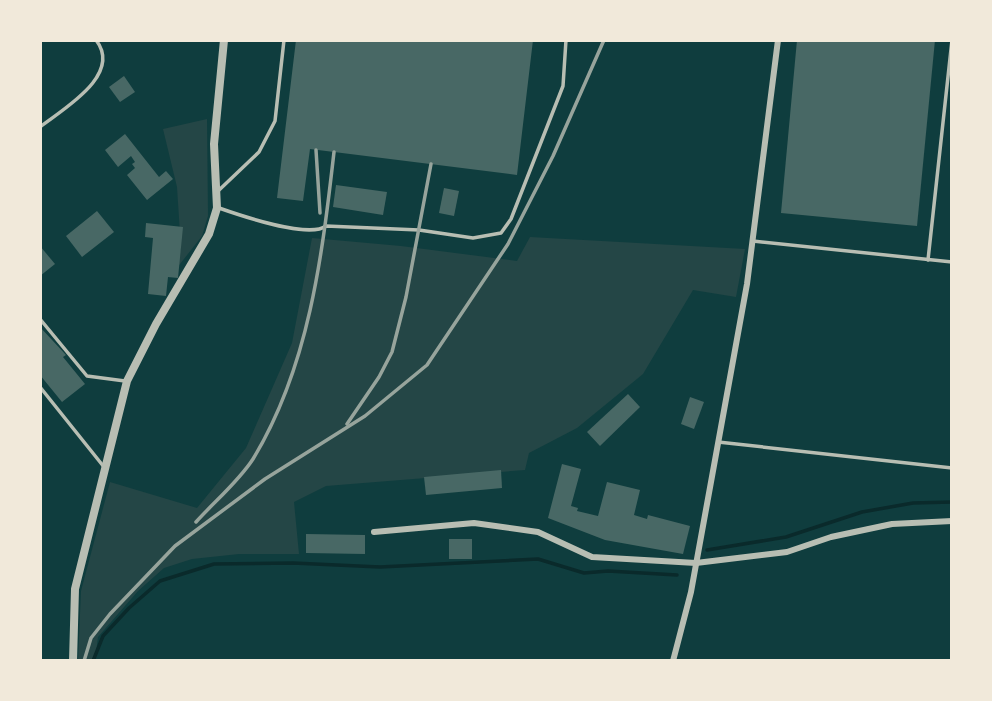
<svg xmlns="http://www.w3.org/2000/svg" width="992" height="701" font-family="Commissioner,sans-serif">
<rect width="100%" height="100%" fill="#0f3d3e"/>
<g fill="#244646">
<polygon points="207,119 208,216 202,236 169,278 181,249 177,187 163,129"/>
<polygon points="530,237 745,249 736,297 693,290 643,374 577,428 529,453 525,470 326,486 294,502 299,554 239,554 192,559 164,568 138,591 98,637 95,661 78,661 81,591 110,482 197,508 246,448 292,343 312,238 401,246 517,261"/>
</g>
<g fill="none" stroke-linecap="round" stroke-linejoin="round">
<g stroke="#0a2a2b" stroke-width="3.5">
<polyline points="707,550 786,537 862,512 913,503 952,502"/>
<polyline points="93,661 103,636 129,608 160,581 214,564 293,563 380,567 538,559 584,573 608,571 677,575"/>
</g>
</g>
<g fill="#486865">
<polygon points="296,40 533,40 517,175 310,149 303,201 277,198"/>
<polygon points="797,40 935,40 917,226 781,213"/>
<polygon points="124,76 135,92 120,102 109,87"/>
<polygon points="125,134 159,177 166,171 173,179 147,200 127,175 135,168 132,164 135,162 131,156 118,167 105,150"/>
<polygon points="336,185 387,192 383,215 333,207"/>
<polygon points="444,188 459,191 454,216 439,213"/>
<polygon points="97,211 114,232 82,257 66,236"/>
<polygon points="146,223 183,227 178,278 168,277 166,296 148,294 153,238 145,237"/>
<polygon points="40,246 55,264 40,276"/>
<polygon points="40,327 66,355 63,357 85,384 62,402 40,375 40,359 42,358 40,355"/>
<polygon points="628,394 640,407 600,446 587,432"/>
<polygon points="690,397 704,402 694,429 681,424"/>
<polygon points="562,464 581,469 571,506 578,508 577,511 598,516 607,482 640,490 634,515 647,519 648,515 690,526 683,554 605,540 548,518"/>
<polygon points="501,470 502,488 426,495 424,477"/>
<polygon points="306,534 365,535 365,554 306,553"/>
<rect x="449" y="539" width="23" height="20"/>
</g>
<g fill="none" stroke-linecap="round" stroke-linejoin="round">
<g stroke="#b8beb3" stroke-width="3.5">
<path d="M 40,127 C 63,109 123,75 96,40"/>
<polyline points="217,192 259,152 275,121 284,40"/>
<path d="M 219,208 C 239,215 309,239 326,226 L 419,230 L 473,238 L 501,233 L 511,219 L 563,86 L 566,40"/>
<polyline points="753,241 952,262"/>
<polyline points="928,260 952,40"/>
<polyline points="40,319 87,376 125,381"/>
<polyline points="40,387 104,467"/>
<polyline points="718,442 952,468"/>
</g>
<g stroke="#b8beb3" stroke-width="6">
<polyline points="374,532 474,523 538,532 592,557 696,563 787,552 831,537 892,524 952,521"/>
<polyline points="673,661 691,592 747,284 778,40"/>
</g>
<polyline stroke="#b8beb3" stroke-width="8" points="73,661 75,589 127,381 156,324 209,234 217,208 214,144 224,40"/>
<g stroke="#97a49c" stroke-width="3.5">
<polyline points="316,150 320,213"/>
<polyline points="347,424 379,377 392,352 406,297 431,164"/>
<path d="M 196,522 C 213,503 239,481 253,459 C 309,367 322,257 334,152"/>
<polyline points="84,661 91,638 110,614 175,546 265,479 365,416 427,365 508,244 553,156 604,40"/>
</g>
</g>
<rect width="992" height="701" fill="none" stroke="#f1e9da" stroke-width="84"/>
</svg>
